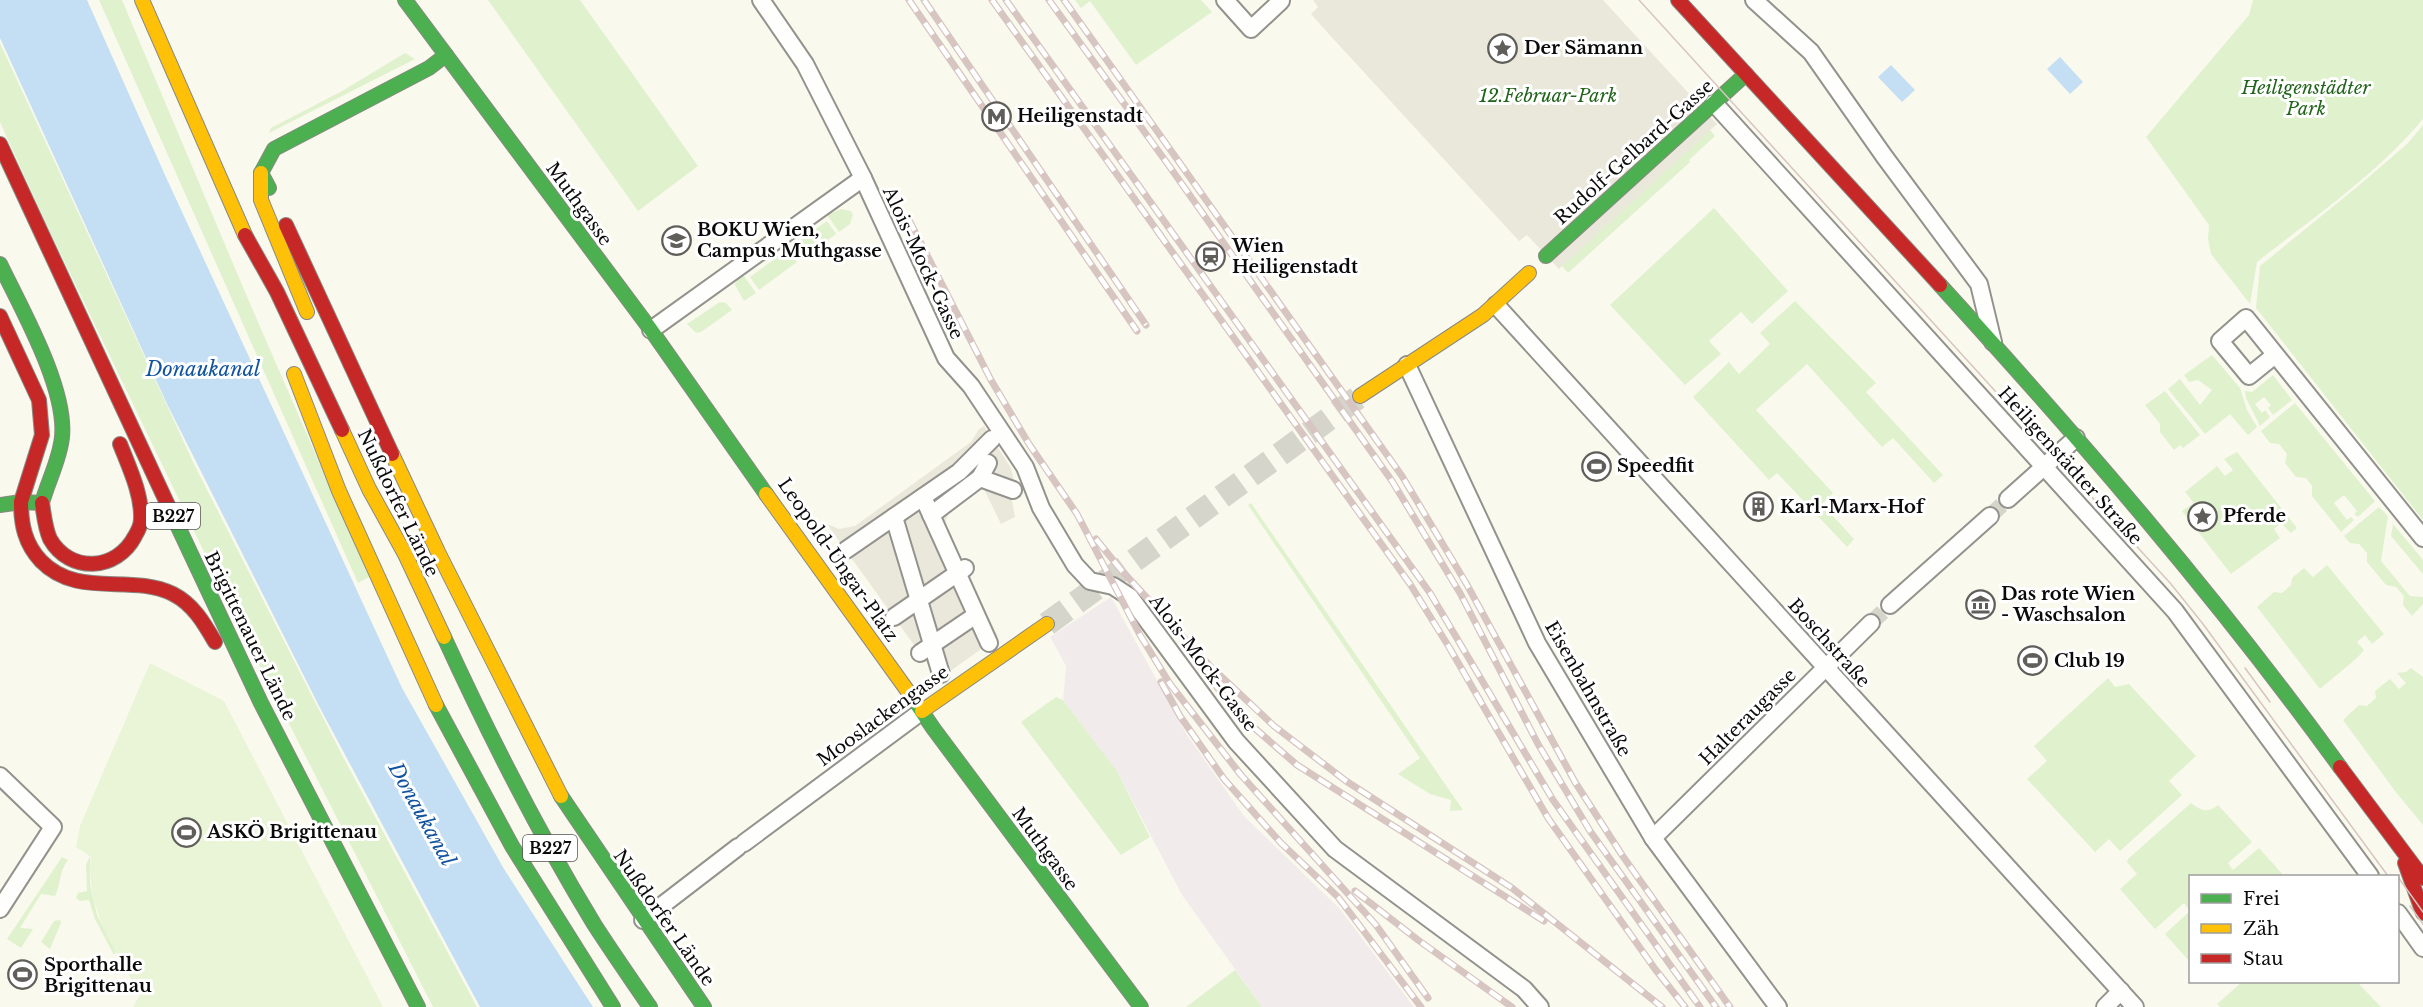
<svg xmlns="http://www.w3.org/2000/svg" width="2423" height="1007" font-family="'Libre Baskerville',serif">
<rect width="100%" height="100%" fill="#faf9ee"/>
<polygon fill="#f2ebec" points="1111,597 1187,735 1244,816 1340,909 1414,1007 1262,1007 1182,895 1117,771 1063,700 1066,666 1050,637"/>
<g fill="#e0f1ce">
<polygon points="99,0 122,0 248,299 369,577 358,583"/>
<polygon points="488,0 580,0 698,166 638,211"/>
<polygon points="1075,0 1201,0 1212,12 1136,65 1090,1 1081,8"/>
<path d="M 2253,0 L 2423,0 L 2423,119 C 2376,175 2314,217 2257,262 L 2250,304 L 2211,254 L 2208,239 L 2209,225 L 2146,137 L 2249,15 Z"/>
<polygon points="0,43 194,464 342,755 477,1007 433,1007 244,635 44,219 0,122"/>
<polygon points="405,53 415,59 269,133 271,128 342,91"/>
<polygon points="2423,125 2423,520 2256,308 2260,266 2357,187 2407,144"/>
<polygon points="1710,130 1715,136 1689,160 1690,162 1568,273 1562,266"/>
<polygon points="1714,208 1788,291 1752,324 1741,312 1709,341 1721,354 1685,385 1610,305"/>
<polygon points="841,209 851,211 853,215 850,224 839,232 827,215"/>
<polygon points="827,221 836,234 800,260 791,247"/>
<polygon points="788,249 797,262 759,290 750,277"/>
<polygon points="744,276 756,293 744,301 735,285 738,278"/>
<polygon points="1795,301 1876,383 1866,392 1943,475 1934,483 1893,438 1882,447 1807,364 1756,410 1833,493 1822,504 1854,539 1847,547 1777,473 1769,480 1693,397 1729,362 1739,374 1770,344 1760,333"/>
<polygon points="720,302 726,303 732,310 701,332 696,333 687,324"/>
<polygon points="2212,355 2240,388 2247,410 2257,427 2248,435 2230,414 2205,434 2168,389 2180,379 2200,405 2212,390 2198,380 2189,382 2184,375"/>
<polygon points="2273,375 2292,400 2273,415 2268,408 2271,405 2264,397 2255,404 2262,413 2265,410 2270,417 2260,426 2246,398 2245,391 2252,392"/>
<polygon points="2165,391 2200,435 2183,448 2180,445 2174,450 2160,432 2160,424 2145,405"/>
<polygon points="2295,403 2375,501 2358,517 2354,514 2357,511 2344,495 2334,503 2347,520 2351,517 2354,520 2341,532 2312,496 2312,486 2306,478 2296,477 2285,463 2287,454 2279,444 2270,443 2261,431"/>
<polygon points="2237,452 2297,528 2291,533 2281,523 2274,529 2280,538 2231,574 2182,511 2194,503 2185,492 2217,466 2225,476 2233,470 2224,459"/>
<polygon points="1251,503 1463,810 1450,811 1451,800 1430,794 1398,774 1420,758 1248,505"/>
<polygon points="2379,507 2388,516 2381,561 2410,596 2423,597 2423,604 2412,616 2403,605 2404,596 2396,587 2386,585 2367,562 2367,553 2359,544 2350,543 2344,536"/>
<polygon points="2393,524 2423,560 2423,574 2391,536"/>
<polygon points="2327,565 2384,634 2372,644 2365,635 2357,642 2364,650 2357,658 2320,689 2257,607 2274,592 2282,593 2291,585 2292,578 2304,568 2313,577"/>
<polygon points="2411,668 2423,677 2423,825 2395,791 2343,720 2359,705 2367,706 2376,698 2375,691 2390,679 2399,689 2406,683 2397,673 2406,672"/>
<polygon points="2108,678 2115,687 2129,684 2196,756 2169,781 2182,795 2120,851 2109,839 2095,852 2027,779 2047,761 2034,746"/>
<polygon points="1056,697 1063,700 1117,771 1150,837 1121,855 1021,722"/>
<path d="M 2191,803 C 2200,810 2208,814 2218,805 L 2252,842 L 2228,863 L 2233,870 L 2259,848 L 2284,876 L 2190,876 L 2190,962 L 2165,934 L 2190,911 L 2184,903 L 2155,929 L 2120,889 L 2137,874 L 2127,862 L 2128,859 Z"/>
<polygon points="90,856 90,884 97,915 116,951 114,955 95,919 89,900 80,901 76,898 78,893 87,891 86,865"/>
<path d="M 62,857 L 68,860 C 59,871 61,884 55,896 L 41,894 L 20,928 L 33,929 L 21,948 L 7,939 Z"/>
<polygon points="60,920 61,923 50,949 41,942 54,921"/>
<polygon points="1235,970 1262,1007 1186,1007"/>
<polygon points="2242,982 2357,982 2381,1007 2220,1007 2217,1004"/>
</g>
<path fill="#eaf5d7" d="M 150,663 L 224,701 L 383,1007 L 133,1007 L 140,995 C 116,951 85,909 91,857 L 76,847 L 80,826 Z"/>
<g fill="#eae8da">
<polygon points="1313,0 1603,0 1717,124 1559,269 1527,235 1519,241 1327,32 1311,14 1318,7"/>
<polygon points="984,426 1011,468 1016,489 1010,491 1015,517 1001,524 982,485 952,505 945,523 998,637 949,672 932,670 827,524 839,529 855,526 960,450 971,442 979,429"/>
</g>
<g fill="#c4dff4">
<polygon points="0,0 87,0 165,175 402,688 504,869 593,1007 480,1007 320,708 167,404 0,38"/>
<polygon points="2060,57 2083,82 2070,94 2047,69"/>
<polygon points="1891,65 1915,90 1902,102 1878,77"/>
</g>
<g fill="none" stroke-linecap="round" stroke-linejoin="round">
<g stroke="#d6d5cc" stroke-width="16" stroke-dasharray="16 8" stroke-linecap="butt">
<polyline points="1990,516 2008,499"/>
<polyline points="1871,623 1890,605"/>
</g>
<polyline stroke="#d6d5cc" stroke-width="24" stroke-dasharray="24 12" stroke-linecap="butt" points="1047,624 1360,396"/>
<defs>
<g id="street">
<polyline points="761,0 805,64 863,178 946,358 971,386 1025,467 1041,508 1075,565 1090,581 1113,586 1130,597 1236,741 1335,849 1524,989 1540,1007"/>
<polyline points="1225,0 1251,29 1281,1"/>
<polyline points="1754,0 1811,52 1884,156 1979,284 1993,342"/>
<polyline points="1714,103 2175,611 2370,876"/>
<polyline points="1496,305 2135,1007"/>
<polyline points="651,330 863,178"/>
<polyline points="2275,355 2249,376 2220,341 2246,318 2423,538"/>
<polyline points="1407,365 1537,643 1653,838 1778,1007"/>
<polyline points="988,463 980,478 1013,490"/>
<polyline points="923,497 989,643"/>
<polyline points="2008,499 2076,438"/>
<polyline points="931,515 980,478"/>
<polyline points="894,517 941,674"/>
<polyline points="846,550 959,472 992,439"/>
<polyline points="1890,605 1990,516"/>
<polyline points="894,617 965,568"/>
<polyline points="920,653 976,615"/>
<polyline points="0,776 53,827 0,909"/>
<polyline points="1653,838 1871,623"/>
<polyline points="744,843 922,711"/>
<polyline points="2398,913 2423,948"/>
<polyline points="643,920 738,847"/>
<polyline points="2105,1007 2121,991"/>
</g>
<g id="fast">
<polyline points="405,0 651,330 766,494"/>
<polyline points="269,188 261,173 274,149 429,68 446,55"/>
<polyline points="1546,256 1746,74"/>
<path d="M 0,264 C 21,308 67,388 62,437 C 60,459 48,481 42,503 L 21,502 L 0,505"/>
<path d="M 1940,285 C 2081,440 2217,597 2340,767"/>
<polyline points="173,516 261,703 418,1007"/>
<path d="M 444,637 C 489,735 538,832 594,924 C 612,952 631,979 650,1007"/>
<polyline points="912,697 933,728 1141,1007"/>
<polyline points="436,705 512,846 613,1007"/>
<polyline points="561,796 704,1007"/>
</g>
<g id="slow">
<polyline points="142,0 245,235"/>
<polyline points="261,173 261,200 307,312"/>
<polyline points="294,374 339,491 436,705"/>
<polyline points="1360,396 1483,315 1529,273"/>
<polyline points="342,430 369,489 405,554 444,637"/>
<polyline points="392,454 438,552 561,796"/>
<polyline points="766,494 912,697"/>
<polyline points="922,711 1047,624"/>
</g>
<g id="jam">
<polyline points="1678,0 1940,285"/>
<polyline points="0,144 173,516"/>
<polyline points="286,225 392,454"/>
<polyline points="245,235 277,292 342,430"/>
<polyline points="0,316 39,400 42,435 21,502"/>
<path d="M 21,502 C 21,525 25,544 41,561 C 78,599 130,573 173,594 C 193,604 204,623 215,642"/>
<path d="M 42,503 C 44,515 45,528 50,539 C 70,574 117,571 135,536 C 138,531 141,525 141,519 C 142,494 129,467 120,444"/>
<polyline points="2340,767 2423,878"/>
<polyline points="2405,863 2423,913"/>
</g>
</defs>
<use href="#street" stroke="#93928d" stroke-width="20"/>
<use href="#fast" stroke="#898984" stroke-width="16"/>
<use href="#slow" stroke="#898984" stroke-width="16"/>
<use href="#jam" stroke="#898984" stroke-width="16"/>
<use href="#street" stroke="#fefefc" stroke-width="16"/>
<use href="#fast" stroke="#4caf50" stroke-width="14"/>
<use href="#slow" stroke="#ffc107" stroke-width="14"/>
<use href="#jam" stroke="#c62828" stroke-width="14"/>
<g stroke="#d7c5c2" stroke-width="1.5">
<polyline points="1639,0 2171,584 2203,624 2388,876"/>
<polyline points="2245,668 2270,702"/>
<polyline points="2398,877 2423,912"/>
<polyline points="2410,906 2423,924"/>
</g>
<defs>
<g id="rail">
<polyline points="909,0 1137,331"/>
<polyline points="924,0 1146,325"/>
<polyline points="992,0 1161,236"/>
<polyline points="1006,0 1430,593 1553,800 1700,1007"/>
<polyline points="1049,0 1167,163 1392,481 1460,593 1538,744 1590,831 1716,1007"/>
<polyline points="1064,0 1402,476 1466,583 1575,782 1622,855 1730,1007"/>
<polyline points="908,218 991,380 1029,444 1077,514 1140,635 1170,684 1241,775 1376,925 1428,998"/>
<polyline points="1158,232 1410,584 1449,647 1548,818 1655,969 1685,1007"/>
<polyline points="1096,539 1122,571 1209,665 1274,726 1346,781 1512,888 1662,1007"/>
<polyline points="1198,663 1228,701 1251,725 1297,765 1544,921"/>
<polyline points="1161,682 1180,716 1224,779 1281,843 1338,897 1421,1007"/>
<polyline points="1355,891 1418,940 1512,1007"/>
</g>
</defs>
<use href="#rail" stroke="#d7c5c2" stroke-width="7"/>
<use href="#rail" stroke="#fff" stroke-width="4.5" stroke-dasharray="14" stroke-linecap="butt"/>
</g>
<defs>
<symbol id="sight-ring" viewBox="-11 -11 22 22"><circle r="9.5" fill="#fff" stroke="#5f5e5a" stroke-width="1.5"/><path d="M0-6L1.8-2.2L6-1.7L2.9 1.2L3.7 5.4L0 3.3L-3.7 5.4L-2.9 1.2L-6-1.7L-1.8-2.2Z" fill="#5f5e5a"/></symbol>
<symbol id="metro-ring" viewBox="-11 -11 22 22"><circle r="9.5" fill="#fff" stroke="#5f5e5a" stroke-width="1.5"/><path d="M-5.5 5V-5H-3L0 0L3-5H5.5V5H3V-.5L0 4L-3-.5V5Z" fill="#5f5e5a"/></symbol>
<symbol id="university-ring" viewBox="-11 -11 22 22"><circle r="9.5" fill="#fff" stroke="#5f5e5a" stroke-width="1.5"/><path d="M0-5L7-2L0 1L-7-2ZM-4 1L0 2.5L4 1V4Q0 6-4 4Z" fill="#5f5e5a"/></symbol>
<symbol id="station-ring" viewBox="-11 -11 22 22"><circle r="9.5" fill="#fff" stroke="#5f5e5a" stroke-width="1.5"/><path d="M-3-6H3Q5-6 5-4V2Q5 4 3 4L4.5 6H3L1.5 4h-3L-3 6H-4.5L-3 4Q-5 4-5 2V-4Q-5-6-3-6ZM-3.5-4v3h7v-3ZM-3.5 1v1.5H-2V1ZM2 1v1.5H3.5V1Z" fill="#5f5e5a"/></symbol>
<symbol id="stadium-ring" viewBox="-11 -11 22 22"><circle r="9.5" fill="#fff" stroke="#5f5e5a" stroke-width="1.5"/><path d="M0-5a6.5 5 0 1 0 0 10a6.5 5 0 1 0 0-10ZM-3.5-1.8h7v3.6h-7Z" fill="#5f5e5a"/></symbol>
<symbol id="building-ring" viewBox="-11 -11 22 22"><circle r="9.5" fill="#fff" stroke="#5f5e5a" stroke-width="1.5"/><path d="M-4-6H4V6H1V3H-1V6H-4ZM-2.5-4.3h1.7v1.8h-1.7ZM.8-4.3h1.7v1.8H.8ZM-2.5-1h1.7V.8h-1.7ZM.8-1h1.7V.8H.8Z" fill="#5f5e5a"/></symbol>
<symbol id="museum-ring" viewBox="-11 -11 22 22"><circle r="9.5" fill="#fff" stroke="#5f5e5a" stroke-width="1.5"/><path d="M0-6L6-3V-2H-6V-3ZM-5-1h2V3h-2ZM-1-1h2V3h-2ZM3-1h2V3H3ZM-6 4H6V6H-6Z" fill="#5f5e5a"/></symbol>
</defs>
<g fill-rule="evenodd">
<use href="#sight-ring" x="1486" y="32" width="33" height="33"/>
<use href="#metro-ring" x="980" y="100" width="33" height="33"/>
<use href="#university-ring" x="660" y="224" width="33" height="33"/>
<use href="#station-ring" x="1194" y="240" width="33" height="33"/>
<use href="#stadium-ring" x="1580" y="450" width="33" height="33"/>
<use href="#building-ring" x="1742" y="490" width="33" height="33"/>
<use href="#sight-ring" x="2186" y="500" width="33" height="33"/>
<use href="#museum-ring" x="1964" y="588" width="33" height="33"/>
<use href="#stadium-ring" x="2016" y="644" width="33" height="33"/>
<use href="#stadium-ring" x="170" y="816" width="33" height="33"/>
<use href="#stadium-ring" x="6" y="958" width="33" height="33"/>
</g>
<g text-anchor="middle" stroke-width="6" stroke-linejoin="round" paint-order="stroke">
<g fill="#fff" stroke="#545454" stroke-width="1.5">
<rect x="146" y="503" width="54" height="26" rx="4.5"/>
<rect x="523" y="835" width="54" height="26" rx="4.5"/>
</g>
<g font-size="16" font-weight="bold" fill="#0b0b0b">
<text x="173" y="522">B227</text>
<text x="550" y="854">B227</text>
</g>
<g font-size="18" font-weight="bold" fill="#0b0b0b" stroke="#fff" text-anchor="start">
<text x="1524" y="54">Der Sämann</text>
<text x="1017" y="122">Heiligenstadt</text>
<text x="697" y="236">BOKU Wien,<tspan x="697" dy="21">Campus Muthgasse</tspan></text>
<text x="1232" y="252">Wien<tspan x="1232" dy="21">Heiligenstadt</tspan></text>
<text x="1617" y="472">Speedfit</text>
<text x="1780" y="513">Karl-Marx-Hof</text>
<text x="2223" y="522">Pferde</text>
<text x="2001" y="600">Das rote Wien<tspan x="2001" dy="21">- Waschsalon</tspan></text>
<text x="2054" y="667">Club 19</text>
<text x="207" y="838">ASKÖ Brigittenau</text>
<text x="44" y="971">Sporthalle<tspan x="44" dy="21">Brigittenau</tspan></text>
</g>
<g font-size="18" font-style="italic" fill="#22641b" stroke="#fff">
<text x="2306" y="94">Heiligenstädter<tspan x="2306" dy="21">Park</tspan></text>
<text x="1548" y="102">12.Februar-Park</text>
</g>
<g font-size="18" fill="#0b0b0b" stroke="#fff">
<text transform="translate(1634 152) rotate(-42)" y="6">Rudolf-Gelbard-Gasse</text>
<text transform="translate(579 204) rotate(54)" y="6">Muthgasse</text>
<text transform="translate(923 263) rotate(65)" y="6">Alois-Mock-Gasse</text>
<text transform="translate(2070 466) rotate(48)" y="6">Heiligenstädter Straße</text>
<text transform="translate(398 503) rotate(64)" y="6">Nußdorfer Lände</text>
<text transform="translate(838 560) rotate(55)" y="6">Leopold-Ungar-Platz</text>
<text transform="translate(250 636) rotate(64)" y="6">Brigittenauer Lände</text>
<text transform="translate(1829 643) rotate(48)" y="6">Boschstraße</text>
<text transform="translate(1203 663) rotate(53)" y="6">Alois-Mock-Gasse</text>
<text transform="translate(1588 689) rotate(60)" y="6">Eisenbahnstraße</text>
<text transform="translate(883 716) rotate(-36)" y="6">Mooslackengasse</text>
<text transform="translate(1748 717) rotate(-45)" y="6">Halteraugasse</text>
<text transform="translate(1045 849) rotate(54)" y="6">Muthgasse</text>
<text transform="translate(664 918) rotate(55)" y="6">Nußdorfer Lände</text>
</g>
<g font-size="20" font-style="italic" fill="#12539f" stroke="#fff">
<text x="203" y="376">Donaukanal</text>
<text transform="translate(422 814) rotate(61)" y="7">Donaukanal</text>
</g>
</g>
<rect x="2189" y="875" width="210" height="108" fill="#ffffff" stroke="#9d9d9d" stroke-width="1.5"/>
<rect x="2201" y="894" width="30" height="9" fill="#4caf50" stroke="#9d9d9d" stroke-width="1.5"/>
<text x="2243" y="905" font-size="18" fill="#0b0b0b">Frei</text>
<rect x="2201" y="924" width="30" height="9" fill="#ffc107" stroke="#9d9d9d" stroke-width="1.5"/>
<text x="2243" y="935" font-size="18" fill="#0b0b0b">Zäh</text>
<rect x="2201" y="954" width="30" height="9" fill="#c62828" stroke="#9d9d9d" stroke-width="1.5"/>
<text x="2243" y="965" font-size="18" fill="#0b0b0b">Stau</text>
</svg>
